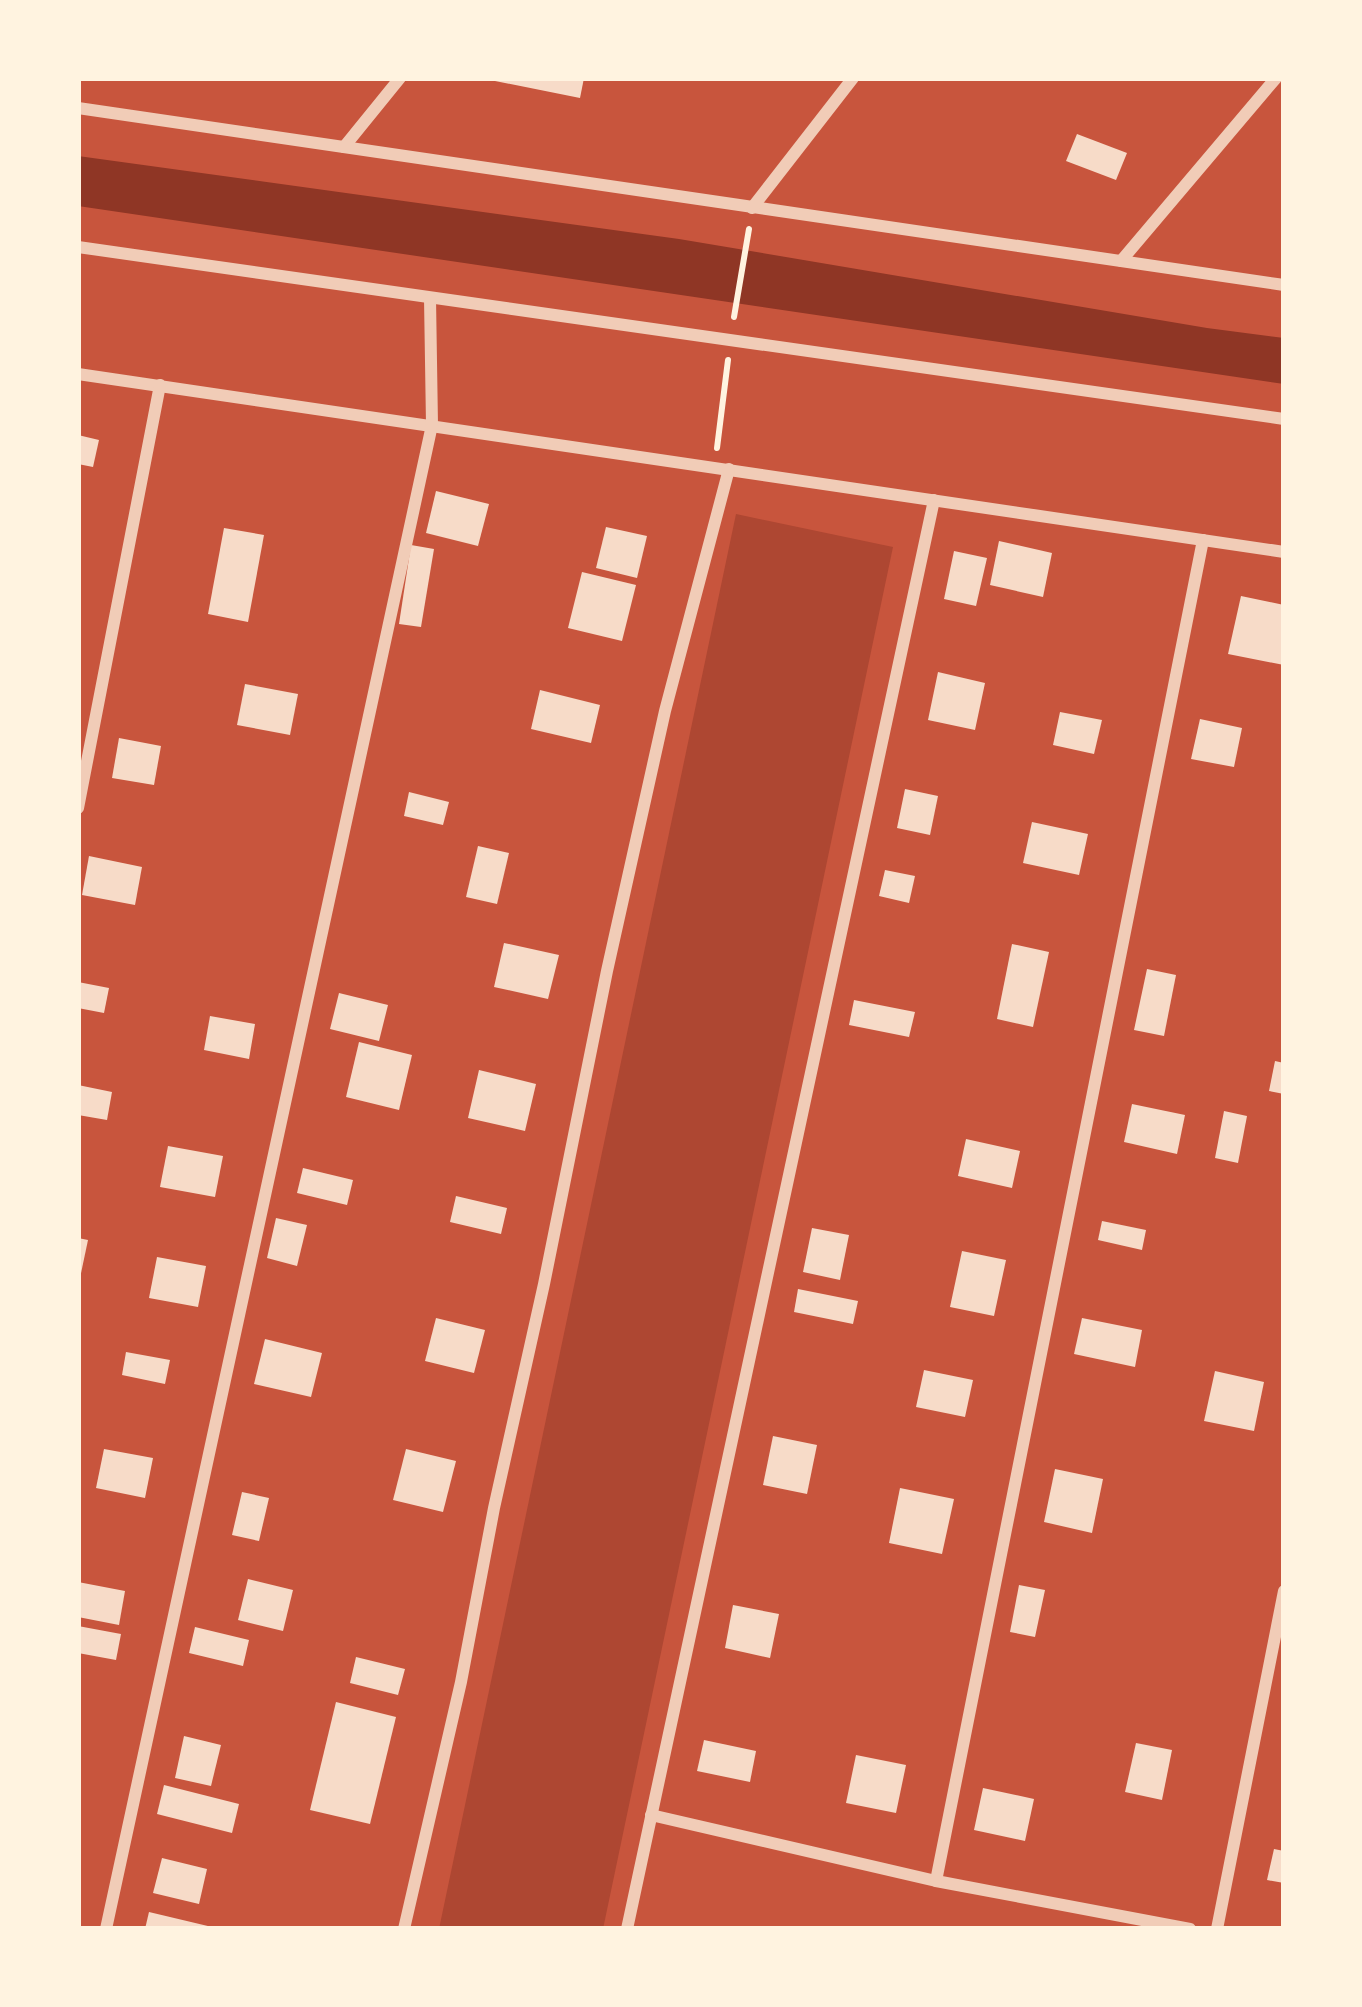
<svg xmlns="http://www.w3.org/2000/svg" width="1362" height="2007" font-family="'IBM Plex Sans',sans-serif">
<rect width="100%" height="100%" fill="#c8553d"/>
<polygon fill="#ae4732" points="736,514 893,547 603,1929 439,1929"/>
<polygon fill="#8f3625" points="78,156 679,239 1207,328 1284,338 1284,384 78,206"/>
<g fill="#f7dbc8">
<polygon points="490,78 584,78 580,98 490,80"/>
<polygon points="1077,134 1127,153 1116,180 1066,161"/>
<polygon points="78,435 99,440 93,467 78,464"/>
<polygon points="436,491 489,504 478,546 426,533"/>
<polygon points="606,527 647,536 637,578 596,568"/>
<polygon points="224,528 264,535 248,622 208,614"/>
<polygon points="999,541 1052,553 1043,597 990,585"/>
<polygon points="411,545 434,549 421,627 399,624"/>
<polygon points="954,551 987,558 976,606 944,599"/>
<polygon points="582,572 636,585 622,641 568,628"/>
<polygon points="1241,596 1284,605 1284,665 1228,654"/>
<polygon points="938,672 985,683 975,730 928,720"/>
<polygon points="245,684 298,694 290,735 237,725"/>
<polygon points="540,690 600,705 591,743 531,729"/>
<polygon points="1060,712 1102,720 1094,754 1053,745"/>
<polygon points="1200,719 1242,728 1234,767 1191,759"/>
<polygon points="119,738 161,746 154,785 112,778"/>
<polygon points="905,789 938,796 930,835 897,828"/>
<polygon points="409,792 449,802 443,825 404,816"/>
<polygon points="1032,822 1088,834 1079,875 1023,863"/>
<polygon points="478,846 509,853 497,904 466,897"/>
<polygon points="89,856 142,867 135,905 82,895"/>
<polygon points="885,870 915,876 909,903 879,896"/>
<polygon points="504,943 559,955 548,999 494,987"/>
<polygon points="1012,944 1049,952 1033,1027 997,1019"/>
<polygon points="1147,969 1176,975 1164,1036 1134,1030"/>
<polygon points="78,982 109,988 104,1013 78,1008"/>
<polygon points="339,993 388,1005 379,1041 330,1029"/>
<polygon points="854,1000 915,1012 909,1037 849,1025"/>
<polygon points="210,1016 255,1024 249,1059 204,1050"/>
<polygon points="359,1042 412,1055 399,1110 346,1097"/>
<polygon points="1275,1061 1284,1063 1284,1094 1269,1091"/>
<polygon points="479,1070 536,1084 525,1131 468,1118"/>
<polygon points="78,1085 112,1092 107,1120 78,1115"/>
<polygon points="1132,1104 1185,1115 1177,1154 1124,1142"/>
<polygon points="1224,1111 1247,1116 1238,1163 1215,1158"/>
<polygon points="966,1139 1020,1151 1012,1188 958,1176"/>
<polygon points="168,1146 223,1156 215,1197 160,1187"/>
<polygon points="303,1168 353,1180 347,1205 297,1193"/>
<polygon points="456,1196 507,1208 501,1234 450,1222"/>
<polygon points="276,1218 307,1225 297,1266 267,1258"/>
<polygon points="1102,1221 1146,1230 1142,1250 1098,1240"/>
<polygon points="812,1228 849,1235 840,1280 803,1272"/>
<polygon points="78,1238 88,1240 80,1278 78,1278"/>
<polygon points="962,1251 1006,1260 994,1316 950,1307"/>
<polygon points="157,1257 206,1266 198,1307 149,1298"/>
<polygon points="798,1289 858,1301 853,1324 794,1312"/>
<polygon points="436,1318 485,1330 474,1373 425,1361"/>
<polygon points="1082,1318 1142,1330 1135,1367 1074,1354"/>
<polygon points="265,1339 322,1353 311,1397 254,1384"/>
<polygon points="126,1352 170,1360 165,1384 122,1375"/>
<polygon points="924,1370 973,1380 965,1417 916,1407"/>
<polygon points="1215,1371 1264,1382 1254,1431 1204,1421"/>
<polygon points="773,1436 817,1445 807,1494 763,1485"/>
<polygon points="104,1449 153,1458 145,1498 96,1488"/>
<polygon points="406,1449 456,1461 443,1512 393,1500"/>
<polygon points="1055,1469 1103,1479 1092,1533 1044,1522"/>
<polygon points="900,1488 954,1499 942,1554 889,1543"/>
<polygon points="242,1492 269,1498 259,1541 232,1535"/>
<polygon points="248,1579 293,1590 283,1631 238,1620"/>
<polygon points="78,1582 125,1591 119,1625 78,1617"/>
<polygon points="1019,1585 1045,1590 1035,1637 1010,1632"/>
<polygon points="733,1605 779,1614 770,1658 725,1648"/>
<polygon points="78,1626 121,1634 116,1660 78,1653"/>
<polygon points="195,1627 249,1640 243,1666 189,1653"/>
<polygon points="356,1657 405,1669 398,1695 350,1683"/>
<polygon points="336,1702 396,1717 370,1824 310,1810"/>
<polygon points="184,1736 221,1745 211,1786 175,1778"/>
<polygon points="704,1740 756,1751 750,1782 697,1771"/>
<polygon points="1136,1743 1172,1750 1162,1800 1125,1792"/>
<polygon points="856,1755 906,1765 896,1813 846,1803"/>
<polygon points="164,1785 239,1804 232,1833 157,1814"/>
<polygon points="983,1788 1034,1799 1025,1841 974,1830"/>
<polygon points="1274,1849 1284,1851 1284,1883 1267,1880"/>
<polygon points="162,1858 207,1869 199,1904 153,1893"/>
<polygon points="149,1912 212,1927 211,1929 145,1929"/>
</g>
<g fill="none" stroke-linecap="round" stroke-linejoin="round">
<g stroke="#fff3e0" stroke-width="6">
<polyline points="734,317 749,229"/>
<polyline points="717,448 728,360"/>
</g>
<g stroke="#f1ccb7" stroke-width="12">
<polyline points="78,108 1284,285"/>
<polyline points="344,147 400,78"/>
<polyline points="752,208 853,78"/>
<polyline points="78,247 1284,419"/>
<polyline points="1121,261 1276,78"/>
<polyline points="78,374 1284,552"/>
<polyline points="78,808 160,385"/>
<polyline points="651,1815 936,1881 1190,1929"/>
<polyline points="936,1881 1203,540"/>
<polyline points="106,1929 432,425 430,298"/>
<polyline points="404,1929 461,1682 494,1508 544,1284 607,971 665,711 729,469"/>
<polyline points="627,1929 934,500"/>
<polyline points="1217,1929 1284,1591"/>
</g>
</g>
<rect width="1362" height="2007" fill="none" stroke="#fff3e0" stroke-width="162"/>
</svg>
